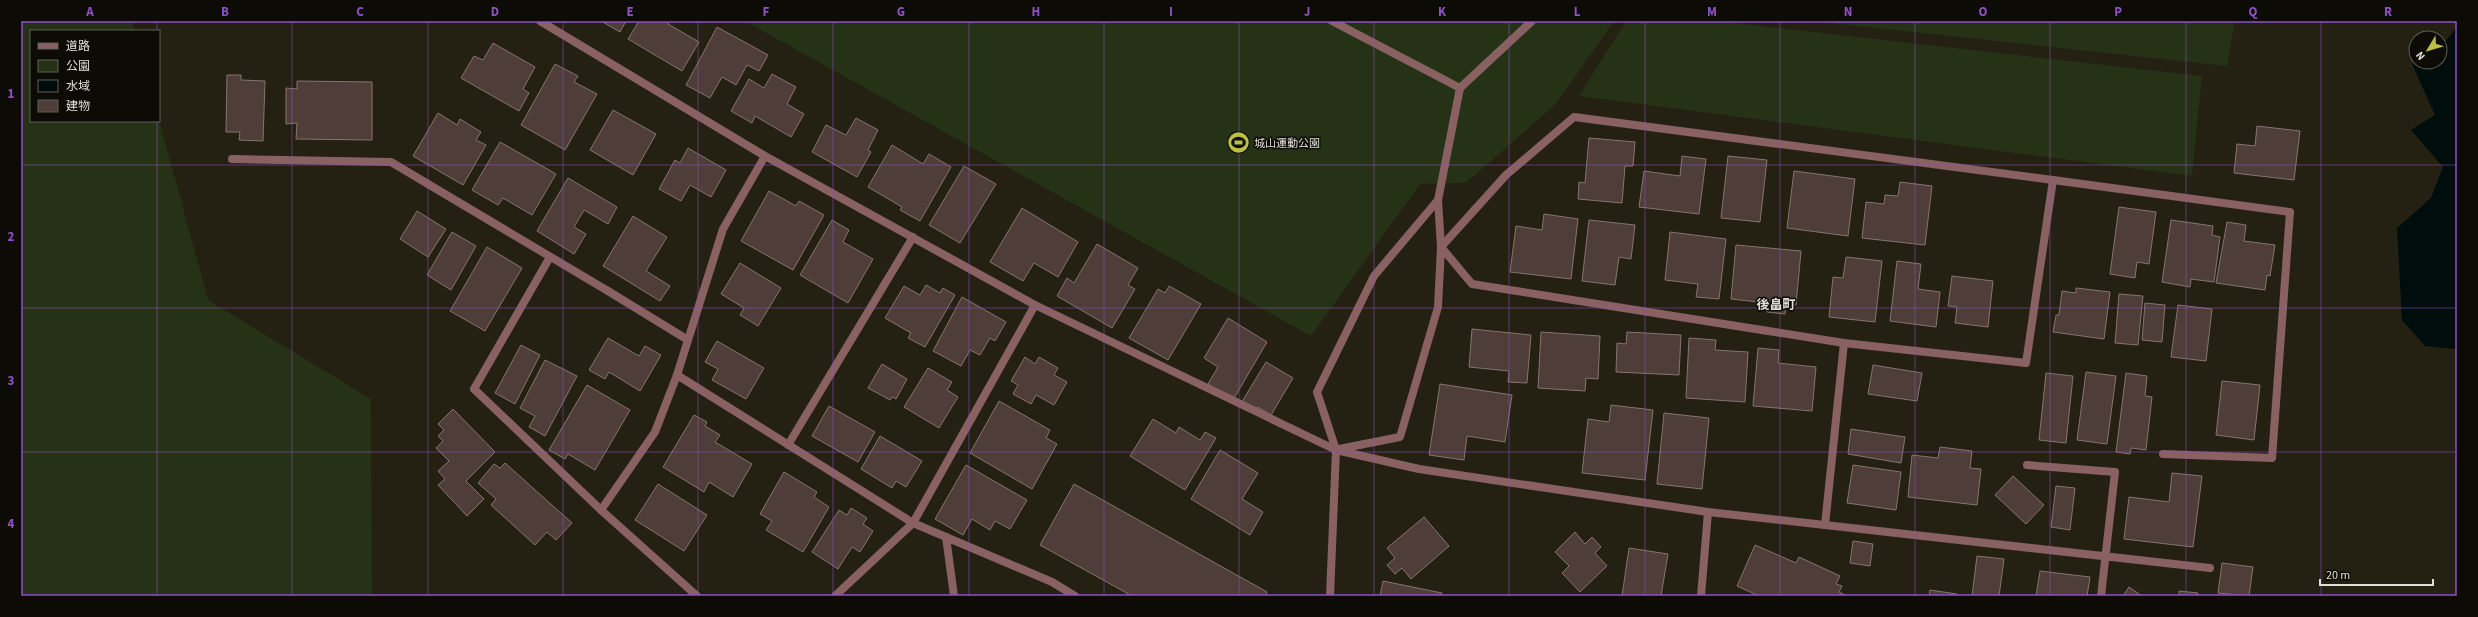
<svg xmlns="http://www.w3.org/2000/svg" width="2478" height="617" font-family="'Source Sans 3','Noto Sans JP',sans-serif">
<rect width="100%" height="100%" fill="#242113"/>
<g fill="#263216">
<polygon points="21,21 132,21 135,31 31,31 31,121 159,120 208,300 371,399 372,596 21,596"/>
<polygon points="745,21 1614,21 1556,104 1466,183 1420,184 1311,336"/>
<polygon points="1626,21 1717,21 2202,76 2192,176 1579,96"/>
<polygon points="1811,21 2235,21 2227,66"/>
</g>
<polygon fill="#000d0d" points="2455,21 2457,21 2457,349 2425,346 2402,320 2397,228 2431,198 2443,167 2411,130 2435,115 2412,64 2416,62 2440,62 2440,48 2456,28"/>
<g fill="#4e3d38" stroke="#87746e">
<polygon points="601,21 626,21 620,32"/>
<polygon points="639,21 670,21 668,24 699,42 682,71 628,39"/>
<polygon points="717,27 768,55 759,71 747,65 736,85 722,77 710,98 686,85"/>
<polygon points="493,43 535,67 523,89 529,93 519,111 461,78 474,56 483,60"/>
<polygon points="555,64 578,76 574,82 597,94 565,150 521,125"/>
<polygon points="772,74 796,87 787,104 804,114 791,137 755,116 752,123 731,111 749,79 764,88"/>
<polygon points="227,75 241,75 241,80 265,81 263,141 239,140 240,132 226,132"/>
<polygon points="297,81 372,82 372,140 296,139 297,123 286,124 286,88 297,89"/>
<polygon points="613,110 656,134 633,175 590,150"/>
<polygon points="438,113 457,125 460,119 481,132 476,140 486,145 463,185 413,156"/>
<polygon points="856,118 878,130 868,150 871,152 857,177 812,152 826,125 846,135"/>
<polygon points="2257,126 2300,131 2294,180 2234,173 2237,144 2255,146"/>
<polygon points="1589,138 1635,142 1633,166 1625,166 1622,203 1578,199 1579,182 1585,183"/>
<polygon points="500,142 556,174 532,215 503,198 498,205 472,190"/>
<polygon points="892,145 923,164 929,154 951,167 920,221 900,210 902,207 868,187"/>
<polygon points="688,148 726,170 711,197 690,185 681,201 659,189 675,160 680,163"/>
<polygon points="1682,156 1706,159 1699,214 1639,207 1644,171 1680,176"/>
<polygon points="1728,156 1767,160 1760,222 1721,218"/>
<polygon points="964,166 996,184 960,243 929,225"/>
<polygon points="1794,171 1855,179 1848,236 1787,228"/>
<polygon points="568,178 617,207 608,224 584,210 574,227 586,234 574,254 537,231"/>
<polygon points="1900,182 1932,186 1925,245 1862,238 1866,202 1884,204 1885,195 1898,196"/>
<polygon points="769,191 796,206 799,201 824,215 793,270 741,241"/>
<polygon points="2119,207 2156,212 2149,264 2137,262 2135,278 2110,274"/>
<polygon points="1022,208 1078,242 1058,277 1034,263 1023,281 990,262"/>
<polygon points="417,211 446,229 428,257 400,239"/>
<polygon points="1544,214 1578,219 1571,279 1510,272 1516,226 1542,230"/>
<polygon points="633,216 667,237 646,271 670,286 660,301 603,266"/>
<polygon points="832,220 849,230 843,242 873,259 848,303 800,275"/>
<polygon points="1589,220 1635,225 1631,259 1619,257 1615,285 1582,281"/>
<polygon points="2171,220 2213,226 2212,235 2220,237 2214,282 2191,279 2190,287 2162,282"/>
<polygon points="2227,222 2246,225 2244,241 2275,245 2270,276 2267,275 2265,290 2216,283"/>
<polygon points="452,232 476,246 451,290 427,275"/>
<polygon points="1670,232 1726,239 1719,299 1696,297 1698,284 1665,280"/>
<polygon points="1097,244 1138,268 1128,285 1135,289 1112,328 1057,296 1067,278 1074,283"/>
<polygon points="1736,245 1801,251 1796,305 1786,304 1785,314 1767,312 1768,303 1731,299"/>
<polygon points="487,247 522,268 485,331 450,311"/>
<polygon points="1846,257 1882,261 1875,322 1829,317 1833,277 1843,278"/>
<polygon points="1897,261 1921,264 1918,289 1940,292 1936,327 1890,321"/>
<polygon points="740,263 781,288 758,326 740,315 744,308 721,294"/>
<polygon points="1952,276 1993,281 1988,327 1955,323 1957,307 1948,306"/>
<polygon points="926,285 940,293 943,288 955,295 925,347 908,338 911,333 885,318 904,286 920,295"/>
<polygon points="1169,286 1201,304 1168,360 1129,338 1158,289 1165,293"/>
<polygon points="2076,288 2110,292 2104,339 2053,332 2056,315 2059,315 2062,291 2076,293"/>
<polygon points="2119,294 2143,296 2138,345 2115,343"/>
<polygon points="962,297 1006,322 995,341 990,338 980,355 970,350 961,366 933,351"/>
<polygon points="2145,303 2165,305 2162,342 2142,340"/>
<polygon points="2178,305 2212,309 2206,361 2171,357"/>
<polygon points="1228,318 1267,342 1233,400 1208,384 1218,367 1204,358"/>
<polygon points="1472,329 1531,335 1527,383 1508,382 1509,371 1469,367"/>
<polygon points="1541,332 1600,336 1598,379 1586,378 1585,391 1538,388"/>
<polygon points="1627,332 1681,335 1679,375 1616,372 1617,343 1626,344"/>
<polygon points="608,338 639,356 645,346 661,355 640,391 609,372 605,379 589,370"/>
<polygon points="1689,338 1716,340 1715,350 1748,352 1745,402 1686,398"/>
<polygon points="717,341 764,368 746,399 712,380 718,369 705,362"/>
<polygon points="521,345 540,355 515,404 495,393"/>
<polygon points="1758,348 1779,350 1778,363 1816,367 1812,411 1753,406"/>
<polygon points="1025,357 1035,364 1039,357 1058,368 1054,375 1067,382 1054,405 1036,395 1031,404 1013,394 1018,385 1011,381"/>
<polygon points="545,360 577,376 545,436 529,427 535,416 520,408"/>
<polygon points="1266,362 1293,378 1271,415 1258,407 1255,414 1240,405"/>
<polygon points="882,364 907,379 896,399 892,397 890,400 868,388"/>
<polygon points="1873,365 1922,373 1917,401 1868,394"/>
<polygon points="928,368 952,382 947,390 958,397 939,428 904,407"/>
<polygon points="2086,372 2116,376 2107,444 2077,440"/>
<polygon points="2046,373 2073,376 2066,443 2039,440"/>
<polygon points="2126,373 2147,376 2145,396 2152,397 2146,450 2131,448 2130,454 2116,452"/>
<polygon points="2222,381 2260,385 2254,440 2216,435"/>
<polygon points="1440,384 1512,395 1505,442 1467,436 1464,460 1429,455"/>
<polygon points="587,385 630,410 595,470 568,454 565,459 549,450"/>
<polygon points="999,401 1050,430 1046,438 1057,444 1032,489 970,453"/>
<polygon points="1611,405 1653,410 1645,480 1582,473 1588,419 1609,422"/>
<polygon points="829,406 875,432 858,462 812,436"/>
<polygon points="453,409 495,452 466,481 484,499 467,516 438,485 445,479 438,471 449,461 436,448 443,441 438,436 444,430 438,424"/>
<polygon points="1664,413 1709,418 1702,489 1657,484"/>
<polygon points="694,415 707,422 705,426 720,435 715,442 752,464 733,497 709,482 704,492 663,467"/>
<polygon points="1153,419 1176,433 1179,427 1200,440 1205,432 1216,438 1185,490 1130,456"/>
<polygon points="1851,429 1905,437 1901,463 1848,454"/>
<polygon points="880,436 922,461 906,487 896,481 892,488 861,469"/>
<polygon points="1940,447 1972,451 1970,468 1981,469 1977,505 1908,497 1912,455 1938,458"/>
<polygon points="1220,450 1258,473 1242,499 1263,512 1250,535 1191,499"/>
<polygon points="505,463 572,523 556,540 547,532 535,545 491,505 496,499 478,483 494,464 500,468"/>
<polygon points="966,465 1027,500 1010,529 995,521 990,530 972,519 963,535 935,519"/>
<polygon points="1853,465 1901,472 1896,510 1847,503"/>
<polygon points="784,472 817,492 814,497 829,507 803,552 766,530 772,521 760,514"/>
<polygon points="2172,473 2202,476 2193,547 2124,539 2129,497 2169,502"/>
<polygon points="2013,476 2044,505 2026,524 1995,495"/>
<polygon points="658,484 707,515 684,551 635,520"/>
<polygon points="1074,484 1267,592 1265,596 1132,596 1040,545"/>
<polygon points="2056,486 2075,488 2070,530 2051,527"/>
<polygon points="851,508 867,518 863,524 873,531 860,552 852,547 838,569 812,552 839,510 847,515"/>
<polygon points="1424,517 1449,546 1411,579 1402,568 1395,574 1387,565 1395,558 1387,548"/>
<polygon points="1575,532 1585,544 1592,537 1601,547 1595,553 1607,566 1580,592 1562,573 1569,566 1555,552"/>
<polygon points="1853,541 1873,544 1870,566 1850,563"/>
<polygon points="1755,545 1796,563 1799,557 1840,576 1836,584 1842,586 1839,592 1847,596 1759,596 1737,586"/>
<polygon points="1629,548 1668,554 1661,596 1622,596"/>
<polygon points="1977,556 2004,559 1999,596 1972,596"/>
<polygon points="2222,563 2253,567 2249,596 2218,593"/>
<polygon points="2040,571 2090,577 2087,596 2036,596"/>
<polygon points="1383,581 1442,593 1441,596 1380,596"/>
<polygon points="2129,587 2142,596 2123,596"/>
<polygon points="1930,590 1957,594 1957,596 1929,596"/>
<polygon points="2179,591 2198,593 2197,596 2179,596"/>
</g>
<g fill="none" stroke-linecap="round" stroke-linejoin="round">
<g stroke="#8a6163" stroke-width="8">
<polyline points="1460,88 1532,21"/>
<polyline points="608,291 688,340"/>
<polyline points="946,537 954,596"/>
</g>
<g stroke="#8a6163" stroke-width="8">
<polyline points="540,21 765,156 1035,305 1336,450 1419,469 1708,512 2210,568"/>
<polyline points="232,159 391,162 608,291"/>
<polyline points="2053,180 2290,212 2272,458 2163,454"/>
<polyline points="550,257 474,389 601,510"/>
<polyline points="677,375 913,523 1052,582 1075,596"/>
<polyline points="788,445 913,237"/>
<polyline points="1339,449 1400,437 1438,307 1441,247 1438,200"/>
<polyline points="2027,465 2115,472 2101,596"/>
<polyline points="1825,525 1844,343 2026,363 2053,180 1574,117 1506,175 1441,247 1472,284 1844,343"/>
<polyline points="697,596 601,510 655,432 677,375 723,229 765,156"/>
<polyline points="835,596 913,523 1035,305"/>
<polyline points="1330,596 1336,450 1317,392 1374,276 1438,200 1460,88 1332,21"/>
<polyline points="1701,596 1708,512"/>
</g>
</g>
<path fill="none" stroke="#8f50c3" stroke-width="1" stroke-opacity="0.55" d="M 157,21 L 157,31M 292,21 L 292,596M 428,21 L 428,596M 563,21 L 563,596M 698,21 L 698,596M 833,21 L 833,596M 969,21 L 969,596M 1104,21 L 1104,596M 1239,21 L 1239,596M 1374,21 L 1374,596M 1509,21 L 1509,596M 1645,21 L 1645,596M 1780,21 L 1780,596M 1915,21 L 1915,596M 2050,21 L 2050,596M 2186,21 L 2186,596M 2321,21 L 2321,596M 157,121 L 157,596M 21,165 L 2457,165M 21,308 L 2457,308M 21,452 L 2457,452"/>
<defs>
<symbol id="stadium-disc" viewBox="-11 -11 22 22"><circle r="9.5" fill="#bdbf43" stroke="#0c0b05"/><path d="M0-5a6.5 5 0 1 0 0 10a6.5 5 0 1 0 0-10ZM-3.5-1.8h7v3.6h-7Z" fill="#111"/></symbol>
</defs>
<g fill-rule="evenodd">
<use href="#stadium-disc" x="1226" y="130" width="25" height="25"/>
</g>
<g text-anchor="middle" stroke-width="3" stroke-linejoin="round" paint-order="stroke">
<g font-size="11" fill="#e0ded5" stroke="#0c0b05" text-anchor="start">
<text x="1254" y="147">城山運動公園</text>
</g>
<g font-size="13" font-weight="bold" fill="#e0ded5" stroke="#0c0b05">
<text x="1776" y="309">後畠町</text>
</g>
</g>
<rect width="2478" height="617" fill="none" stroke="#0c0b05" stroke-width="44"/>
<rect x="30" y="30" width="130" height="92" fill="#0c0b05" stroke="#615f58"/>
<rect x="38" y="43" width="20" height="6" fill="#8a6163" stroke="#615f58"/>
<text x="66" y="50" font-size="12" fill="#e0ded5">道路</text>
<rect x="38" y="60" width="20" height="12" fill="#263216" stroke="#615f58"/>
<text x="66" y="70" font-size="12" fill="#e0ded5">公園</text>
<rect x="38" y="80" width="20" height="12" fill="#000d0d" stroke="#615f58"/>
<text x="66" y="90" font-size="12" fill="#e0ded5">水域</text>
<rect x="38" y="100" width="20" height="12" fill="#4e3d38" stroke="#615f58"/>
<text x="66" y="110" font-size="12" fill="#e0ded5">建物</text>
<g transform="translate(2428 50) rotate(232)"><circle r="19" fill="#0c0b05" stroke="#615f58"/>
<path d="M0-3L7 15L0 10L-7 15Z" fill="#bdbf43"/>
<text y="-6" font-size="11" font-weight="bold" text-anchor="middle" fill="#e0ded5">N</text>
</g>
<path d="M2320 579v6h113v-6" fill="none" stroke="#e0ded5" stroke-width="2"/>
<text x="2326" y="579" font-size="12" fill="#e0ded5" stroke="#0c0b05" stroke-width="3" paint-order="stroke">20 m</text>
<rect x="22" y="22" width="2434" height="573" fill="none" stroke="#8f50c3" stroke-width="1.5"/>
<g font-size="13" text-anchor="middle" font-weight="bold" fill="#8f50c3">
<text x="90" y="16">A</text>
<text x="225" y="16">B</text>
<text x="360" y="16">C</text>
<text x="495" y="16">D</text>
<text x="630" y="16">E</text>
<text x="766" y="16">F</text>
<text x="901" y="16">G</text>
<text x="1036" y="16">H</text>
<text x="1171" y="16">I</text>
<text x="1307" y="16">J</text>
<text x="1442" y="16">K</text>
<text x="1577" y="16">L</text>
<text x="1712" y="16">M</text>
<text x="1848" y="16">N</text>
<text x="1983" y="16">O</text>
<text x="2118" y="16">P</text>
<text x="2253" y="16">Q</text>
<text x="2388" y="16">R</text>
<text x="11" y="98">1</text>
<text x="11" y="241">2</text>
<text x="11" y="385">3</text>
<text x="11" y="528">4</text>
</g>
</svg>
